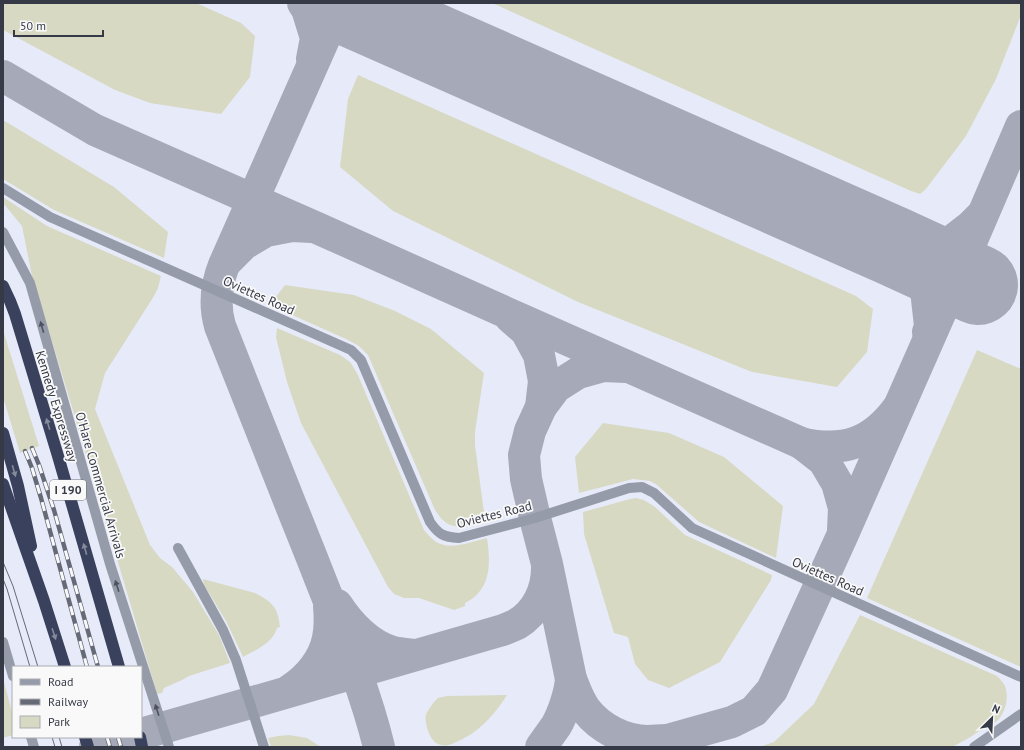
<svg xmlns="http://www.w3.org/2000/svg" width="1024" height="750" font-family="'PT Sans',sans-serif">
<rect width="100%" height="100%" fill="#e7ebf9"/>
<g fill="#d7d9c3">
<polygon points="3,3 196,3 241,23 255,36 250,77 221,114 150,103 115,90 3,30"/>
<polygon points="492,3 1021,3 1021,15 996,79 966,136 926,189 920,194 911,191"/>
<polygon points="358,75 856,296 873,309 867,352 837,387 752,372 578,302 393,211 340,167 348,99"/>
<polygon points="3,120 114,187 168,232 164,258 54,210 3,179"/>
<polygon points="3,197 47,226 161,276 158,288 154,296 105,373 95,409 150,545 160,558 172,567 193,592 219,635 230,663 189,676 182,680 164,688 162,693 157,694 75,417 32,276 22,226 3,203"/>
<path d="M 285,285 L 354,295 L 395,311 L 431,329 L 484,373 L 475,432 L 475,445 L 485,520 C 472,524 454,532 443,520 C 440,518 438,514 435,510 L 368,355 L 359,346 L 346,339 L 272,306 L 272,302 Z"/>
<path d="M 277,328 L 340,355 L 350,362 L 357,373 L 424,530 C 429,536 435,543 444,545 C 456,548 475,541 487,538 C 491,564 491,590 465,603 L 465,606 L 454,610 L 419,598 L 404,598 L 394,594 L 388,587 L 301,423 L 287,382 L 276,337 Z"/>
<polygon points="3,330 39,446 20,453 3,397"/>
<polygon points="977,350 1021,369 1021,667 867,598"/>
<polygon points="603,423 669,433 724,457 783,506 776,558 699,522 657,485 650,481 633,479 579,493 575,457"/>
<polygon points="636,498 644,500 655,507 685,535 772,575 771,580 720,662 669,688 648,680 635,664 628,637 614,633 584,534 583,512 630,499"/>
<path d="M 203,579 L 255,593 C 273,602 278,608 280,627 L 277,628 C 273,643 256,650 243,657 L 226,621 L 204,585 Z"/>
<path d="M 860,615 L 997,676 C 1000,679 1003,682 1005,686 C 1009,697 1006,710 999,719 C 995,723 991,726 987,730 L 985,727 L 969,738 L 952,747 L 759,747 L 774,742 L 814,704 Z"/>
<polygon points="3,678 13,716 13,735 3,738"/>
<path d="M 507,695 C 494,716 477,734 454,743 C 450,745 446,746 442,745 C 440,745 435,743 434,741 C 429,737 424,721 426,715 C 427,711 435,700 438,698 C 440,697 445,697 447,696 Z"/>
<polygon points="289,735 307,738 321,747 271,747 268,738 278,736"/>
</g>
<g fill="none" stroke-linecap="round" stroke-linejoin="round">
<g stroke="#a6aab8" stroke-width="32">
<polyline points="303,3 307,9 316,38 312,59"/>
<path d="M 340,3 L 224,265 C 216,285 214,305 220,326 C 251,404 281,481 312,558 C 336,620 363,682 379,747"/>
<path d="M 3,76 L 95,130 L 317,228 L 507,313 L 801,443 C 844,453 872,443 898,408"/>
<polyline points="893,246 913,266 926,290 930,326 928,332"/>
<polyline points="893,246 920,250 948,244 970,227 980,217"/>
<polyline points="227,261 244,244 266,231 292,226 312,227"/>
<polyline points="511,318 526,331 539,355 544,381 541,407"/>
<path d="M 626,367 L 603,366 L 578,373 L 556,387 L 541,407 L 530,431 L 524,455 L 526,479 L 535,518 L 547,564 L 571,679 C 575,689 579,701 586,710 C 600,728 624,741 648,741 C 654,741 660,740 667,740"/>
<polyline points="801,443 824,461 837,483 844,508 843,530"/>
<path d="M 337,605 C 350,625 370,646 393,652 C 400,654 408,654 415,655"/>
<path d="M 290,690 C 309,678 324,659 328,638 C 330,628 330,617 329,606"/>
<path d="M 141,734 L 250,703 L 503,630 C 508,628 513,626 517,624 C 537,612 547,590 547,568"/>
<polyline points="95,747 130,737"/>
<path d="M 541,747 C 546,740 551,733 556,726 C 563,714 570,693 571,679"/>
<polyline points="643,747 732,722 754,711 772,690 843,534 957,275 1021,126"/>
</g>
<polyline stroke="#a6aab8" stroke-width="80" points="342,3 893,246 978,285"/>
<g stroke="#969ba9" stroke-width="10">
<path d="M 3,188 L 50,217 L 351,350 L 361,360 L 430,522 C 439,535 444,537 459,538 L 535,518 L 629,488 L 642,487 L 654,493 L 692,528 L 1021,677"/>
<polyline points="3,232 30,283 110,564 169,747"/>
<polyline points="178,548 223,630 236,660 264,747"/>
<polyline points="3,642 13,676"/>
<polyline points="31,737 34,747"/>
<polyline points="974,747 1021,714"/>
</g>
<g stroke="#3a415d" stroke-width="12">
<polyline points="3,286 10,301 15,314 58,456 119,667"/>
<polyline points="3,433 18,486 31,546"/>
<polyline points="3,484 44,601 65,667"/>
<polyline points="85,737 88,747"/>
<polyline points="140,737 142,747"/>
</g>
<g stroke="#666a77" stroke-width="1">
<polyline points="3,562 13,586 38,667"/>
<polyline points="3,579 7,589 30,667"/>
<polyline points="52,737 55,747"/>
<polyline points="59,737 62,747"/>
</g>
<defs>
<g id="rail">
<polyline points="32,448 39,465 54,510 98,667"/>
<polyline points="25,451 32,468 41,498 87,667"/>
<polyline points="107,737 110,747"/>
<polyline points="118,737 121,747"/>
</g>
</defs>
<use href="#rail" stroke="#666a77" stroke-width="4.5"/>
<use href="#rail" stroke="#f9f9f9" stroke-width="3" stroke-dasharray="9" stroke-linecap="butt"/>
</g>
<defs><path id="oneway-solid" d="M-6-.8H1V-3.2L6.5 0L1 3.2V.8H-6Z"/></defs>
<g fill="#4e5260">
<use href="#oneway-solid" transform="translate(42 327) rotate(-106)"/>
<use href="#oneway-solid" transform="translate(117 586) rotate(-108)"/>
<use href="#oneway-solid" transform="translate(157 710) rotate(-108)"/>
</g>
<g fill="#868b9b">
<use href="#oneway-solid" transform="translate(48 424) rotate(-107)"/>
<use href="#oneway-solid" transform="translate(14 471) rotate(74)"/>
<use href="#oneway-solid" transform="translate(85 549) rotate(-106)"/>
<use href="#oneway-solid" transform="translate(54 634) rotate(72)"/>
</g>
<g text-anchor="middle" stroke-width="3.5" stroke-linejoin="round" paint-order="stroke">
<rect fill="#f9f9f9" stroke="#70737c" stroke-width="1" x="50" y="480" width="36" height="20" rx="3"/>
<g font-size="12" font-weight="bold" fill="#363a47">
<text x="68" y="494">I 190</text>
</g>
<g font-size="13" fill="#363a47" stroke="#f9f9f9">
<text transform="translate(259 295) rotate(24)" y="5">Oviettes Road</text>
<text transform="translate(57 406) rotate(73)" y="5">Kennedy Expressway</text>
<text transform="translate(101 485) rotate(74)" y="5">O'Hare Commercial Arrivals</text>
<text transform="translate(494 514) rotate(-14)" y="5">Oviettes Road</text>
<text transform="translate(828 576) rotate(24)" y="5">Oviettes Road</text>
</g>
</g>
<rect width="1024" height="750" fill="none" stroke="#363a47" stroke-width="8"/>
<rect x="12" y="666" width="130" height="72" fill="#f9f9f9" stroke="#abadb2"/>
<rect x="20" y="679" width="20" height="6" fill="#969ba9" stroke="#abadb2"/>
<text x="48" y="686" font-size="12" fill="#363a47">Road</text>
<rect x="20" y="699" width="20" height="6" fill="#666a77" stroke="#abadb2"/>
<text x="48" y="706" font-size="12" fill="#363a47">Railway</text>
<rect x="20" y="716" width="20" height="12" fill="#d7d9c3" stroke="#abadb2"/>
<text x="48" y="726" font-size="12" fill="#363a47">Park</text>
<g transform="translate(992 718) rotate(24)" stroke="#f9f9f9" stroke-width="3" paint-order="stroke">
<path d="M0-3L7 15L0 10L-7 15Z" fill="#363a47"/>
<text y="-6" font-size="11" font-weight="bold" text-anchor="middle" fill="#363a47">N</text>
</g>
<path d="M14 30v6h89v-6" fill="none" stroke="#363a47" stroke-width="2"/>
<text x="20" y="30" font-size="12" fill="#363a47" stroke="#f9f9f9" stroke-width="3" paint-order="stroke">50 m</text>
</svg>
